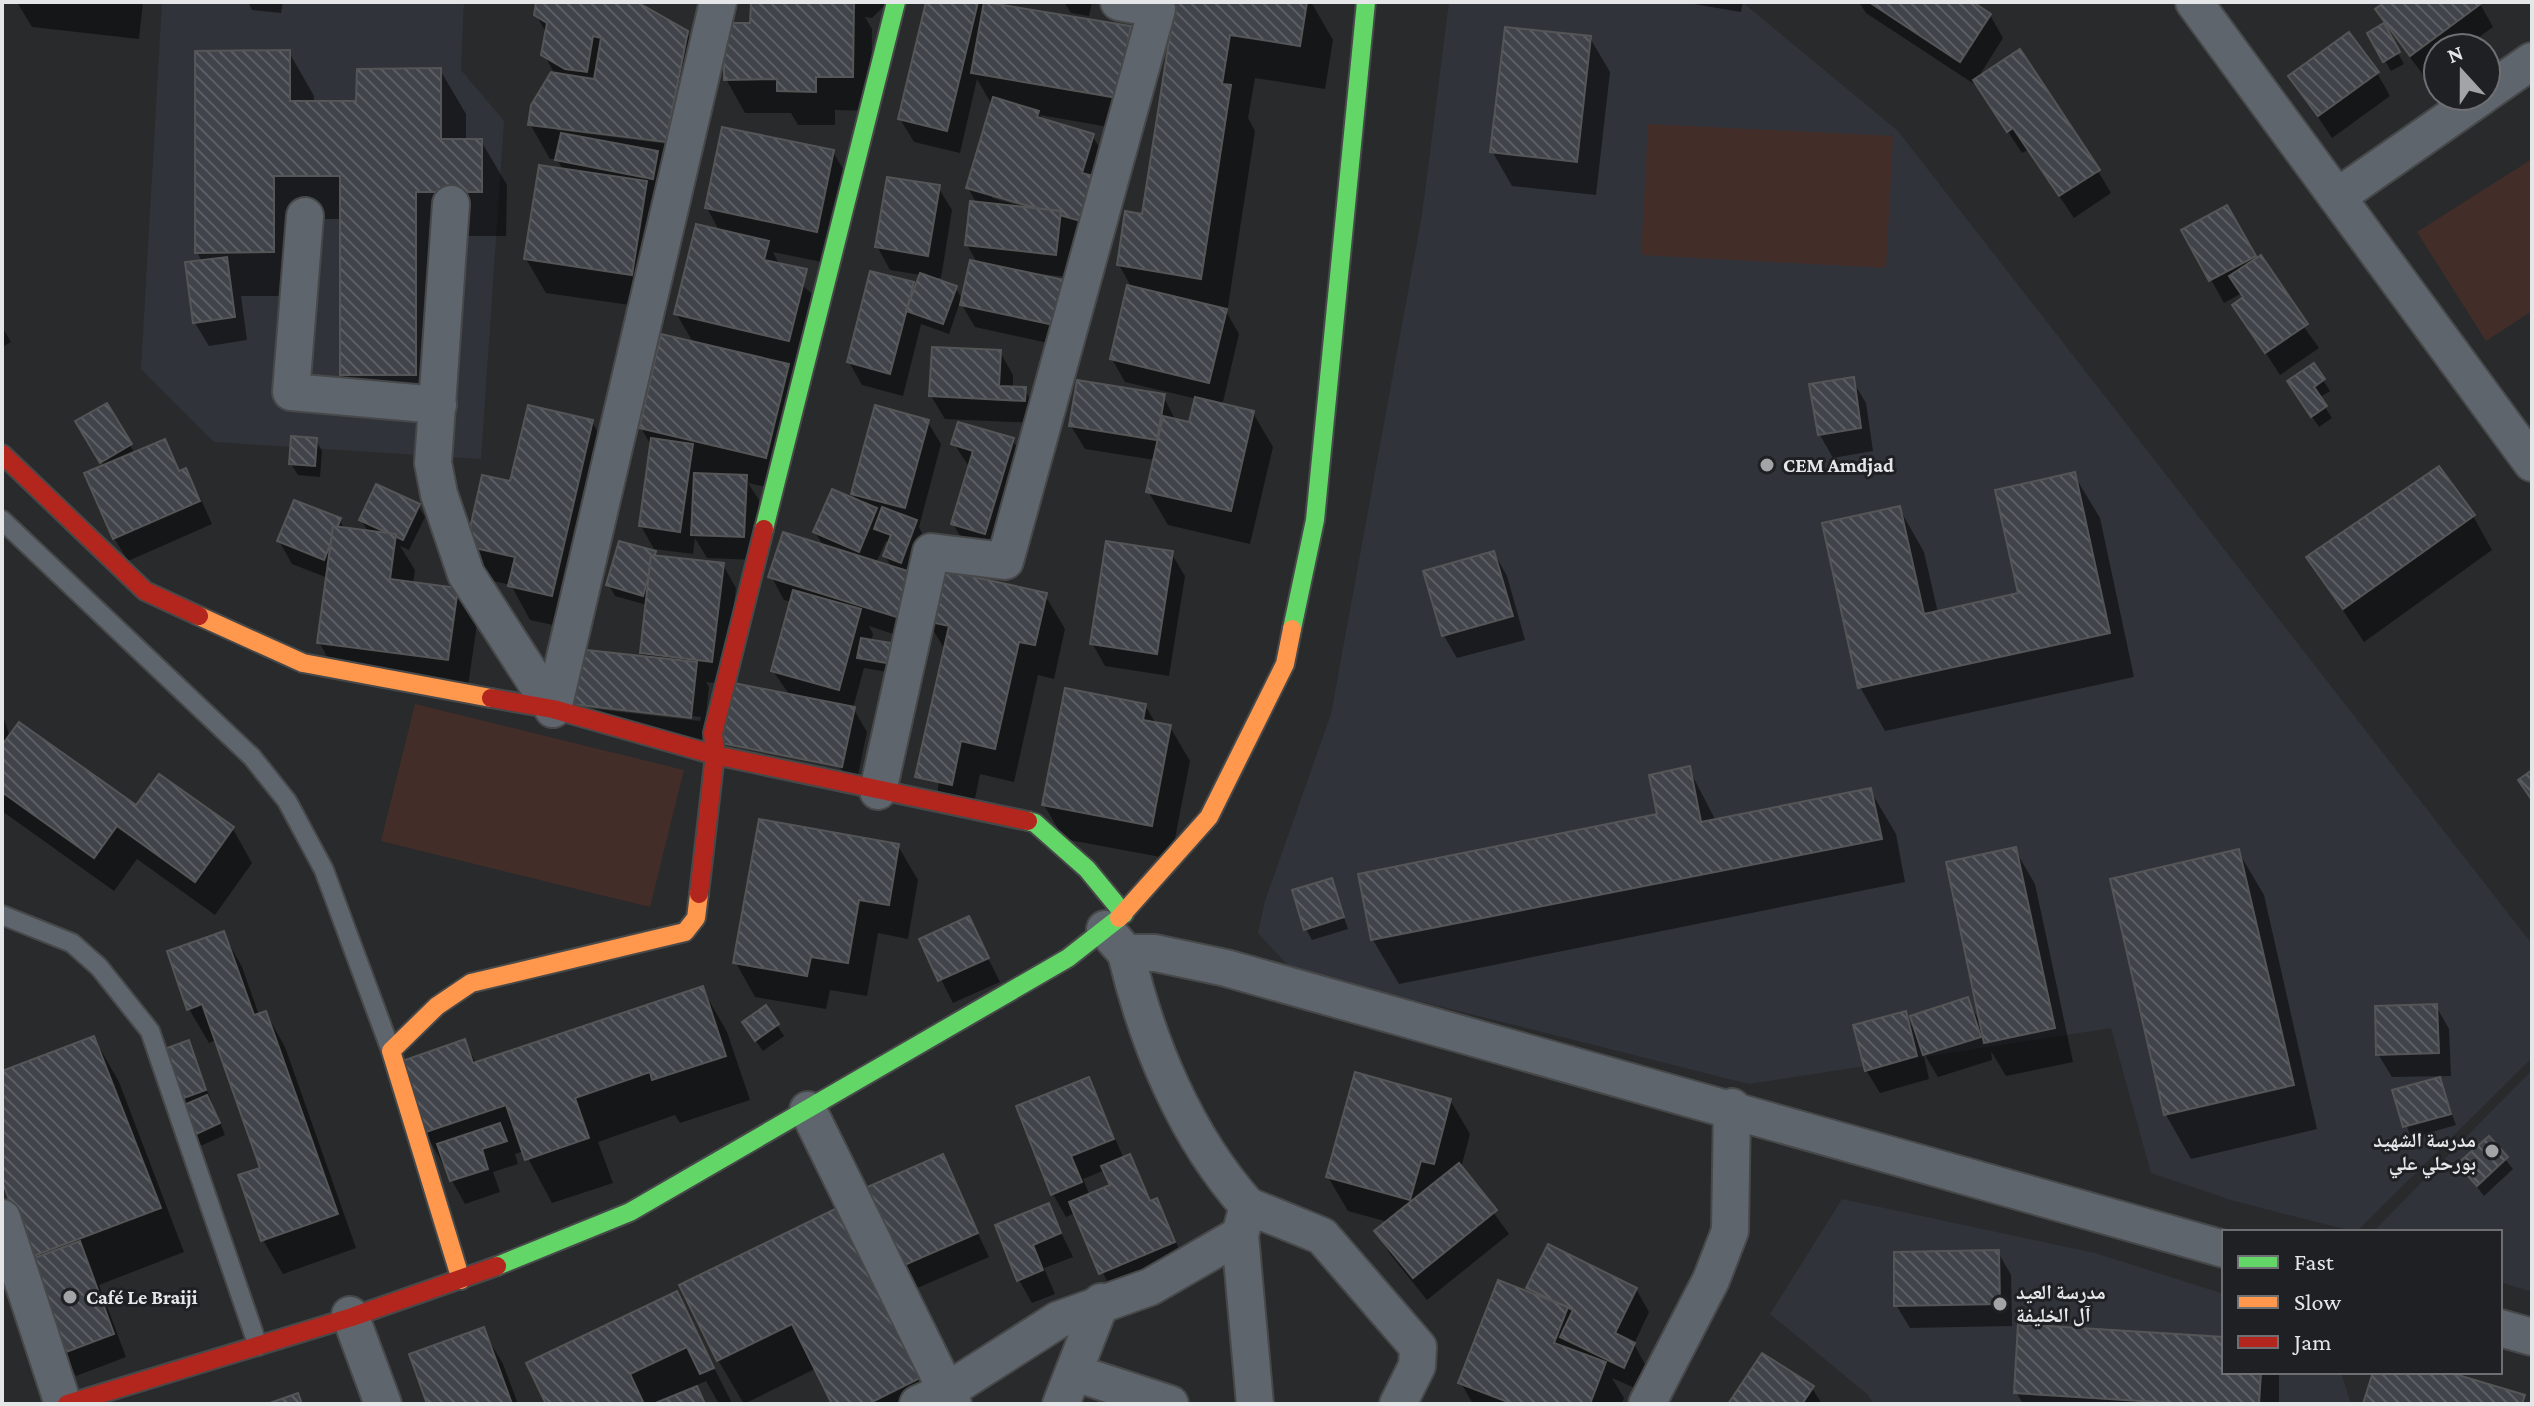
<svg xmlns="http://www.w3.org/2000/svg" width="2534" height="1406" font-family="'Crimson Pro','Noto Naskh Arabic',serif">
<defs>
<pattern id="building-back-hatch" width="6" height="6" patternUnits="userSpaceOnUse" patternTransform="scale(2)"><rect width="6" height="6" fill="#40444a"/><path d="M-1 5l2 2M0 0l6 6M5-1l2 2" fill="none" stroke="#5b5f64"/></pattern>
</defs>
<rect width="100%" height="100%" fill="#292a2b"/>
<g fill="#30333a">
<polygon points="162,2 464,2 461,70 504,121 481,459 214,442 141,369"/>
<polygon points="1449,2 1742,2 1898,131 2532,944 2532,1058 2356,1232 2234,1201 2151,1173 2111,1028 1749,1084 1291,969 1258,933 1265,901 1331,714 1422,215"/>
<polygon points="2532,1070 2532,1292 2500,1282 2500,1232 2373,1232"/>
<polygon points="1842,1199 2095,1253 2224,1294 2224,1372 2341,1372 2351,1404 1874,1404 1868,1395 1770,1314"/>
</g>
<g fill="#432d29">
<polygon points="1648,124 1893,136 1886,268 1641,255"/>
<polygon points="2532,159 2532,311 2486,341 2417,232"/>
<polygon points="415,704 684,770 650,907 381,841"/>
</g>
<g fill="#0007" fill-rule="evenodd">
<polygon points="17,2 143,2 139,39 32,27"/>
<polygon points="248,2 283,2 281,13 252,10"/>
<path d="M 538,2 L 634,2 L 687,33 L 706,67 L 651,308 L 546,293 L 526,259 L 563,170 L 557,159 L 550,159 L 530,124 L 555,75 L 544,54 L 547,34 L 536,15 ZM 557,126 L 676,141 L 676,145 L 557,130 Z"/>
<polygon points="753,2 888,2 872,18 865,17 872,29 871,111 835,110 835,125 798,125 791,113 745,113 726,79 752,25"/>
<path d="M 928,2 L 986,2 L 1130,28 L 1150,62 L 1137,132 L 1040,115 L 1043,121 L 1092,135 L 1112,170 L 1103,255 L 1072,246 L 1069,277 L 1039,274 L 1071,348 L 975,327 L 960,302 L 949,334 L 921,324 L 903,396 L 862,385 L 849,362 L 913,284 L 916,290 L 921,275 L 890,270 L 877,246 L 938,187 L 952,210 L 941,278 L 928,278 L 955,287 L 963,300 L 978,264 L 967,245 L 977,204 L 968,188 L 992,105 L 977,79 L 960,153 L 914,142 L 900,119 ZM 992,194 L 1044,209 L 1043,212 L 992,198 Z"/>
<polygon points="1064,2 1092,2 1089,16 1071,13"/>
<polygon points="1177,2 1311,2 1333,40 1325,89 1255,78 1248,118 1255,131 1227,313 1239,334 1222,406 1253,413 1273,447 1250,544 1168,525 1148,491 1155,460 1085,449 1071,426 1163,396 1176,421 1191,424 1197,399 1125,382 1112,359 1132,288 1119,265 1144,216"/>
<polygon points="1682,2 1743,2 1741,12"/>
<polygon points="1859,2 1969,2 1990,15 2003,38 1974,84 1866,13"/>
<polygon points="2388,2 2479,2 2493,27 2464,48 2438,48 2438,67 2425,77 2386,26 2384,28 2404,64 2391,71 2369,33 2386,24 2378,10"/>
<polygon points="1590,38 1610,72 1596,195 1512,186 1492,151"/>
<polygon points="289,52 314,96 314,103 358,103 440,70 466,114 466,141 481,141 507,185 506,236 440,236 440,419 367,419 342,375 342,219 298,219 298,296 241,296 247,340 209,346 195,323 187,264 202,262 197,252"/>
<polygon points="2377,73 2390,96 2332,138 2291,77"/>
<polygon points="1989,103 2098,171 2111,193 2074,218 2028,150 2022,153"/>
<polygon points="833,152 853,186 836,265 773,252 780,266 825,305 785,491 748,483 759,500 757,560 707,558 695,538 693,554 654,549 641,526 652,447 641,428 694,344 676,313 720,232 707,208"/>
<polygon points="2227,207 2256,260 2319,348 2280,375 2235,305 2245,298 2242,293 2224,303 2184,231"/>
<polygon points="2,327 11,342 2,347"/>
<polygon points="1000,352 1013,375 1013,388 1024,389 1038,412 1037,423 945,419 931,396"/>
<polygon points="2314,366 2330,391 2319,398 2332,418 2319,427 2296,393"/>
<polygon points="1852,380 1866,403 1873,451 1833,458 1820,435"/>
<polygon points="106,405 135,454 164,441 181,472 185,471 198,493 212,524 128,561 114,538 105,467 78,422"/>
<path d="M 927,421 L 941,444 L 919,527 L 922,533 L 907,573 L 915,641 L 869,626 L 873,634 L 871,642 L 890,645 L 896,656 L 893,673 L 864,668 L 853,708 L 867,732 L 855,789 L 773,671 L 792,602 L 784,600 L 771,576 L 824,547 L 815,532 L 858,502 L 853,494 ZM 886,541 L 890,543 L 885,556 L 892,568 L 876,563 Z"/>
<polygon points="592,422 612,456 572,629 530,620 511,585 488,580 468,545 512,483"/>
<polygon points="1012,439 1026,463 997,556 967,547 953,524 970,468 954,444"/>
<polygon points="316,440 322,451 320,477 298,475 291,464"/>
<polygon points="2074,475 2100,518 2134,677 1885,731 1860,687 1899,508 1924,552 1938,613 2020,594"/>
<polygon points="418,506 425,517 409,550 400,546 415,570 413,584 457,590 477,624 467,693 338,676 319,642 328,578 292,564 279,541 340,520 345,530 369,533 361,520"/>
<polygon points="2473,516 2492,550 2364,642 2308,558"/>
<path d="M 620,543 L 654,553 L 657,558 L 723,565 L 736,588 L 725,684 L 706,682 L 709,687 L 703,740 L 586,727 L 573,704 L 579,651 L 645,658 L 642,653 L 647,605 L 615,596 L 609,585 ZM 586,704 L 701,717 L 700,721 L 586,708 Z"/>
<polygon points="1171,553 1185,576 1169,676 1105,666 1092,643"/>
<polygon points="1494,553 1507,576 1525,640 1457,658 1444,636 1426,572"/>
<polygon points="1045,595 1065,629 1054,679 1038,675 1014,782 980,774 971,818 937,810 945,650 928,621"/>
<polygon points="1145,705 1156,724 1170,727 1190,761 1171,859 1064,839 1044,805"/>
<polygon points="2,713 10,737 137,808 233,829 252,863 215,915 137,859 114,891 2,811"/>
<polygon points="1689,769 1716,821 1870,790 1896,834 1905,882 1399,984 1373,940 1361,875 1660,816"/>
<polygon points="898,846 918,880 908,939 878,933 867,996 830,990 826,1009 755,997 736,963"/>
<polygon points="2015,850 2035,884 2073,1062 2006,1076 1991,1051 1992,1060 1938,1077 1923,1052 1929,1079 1880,1093 1866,1070 1905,1014 1915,1031 1967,1000 1982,1025"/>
<polygon points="2238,851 2264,895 2317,1129 2191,1159 2166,1115 2113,881"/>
<polygon points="1331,880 1348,929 1312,940 1306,929"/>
<polygon points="968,918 1000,982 953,1003 921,940"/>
<polygon points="223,933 242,967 259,1015 266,1013 285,1047 356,1248 283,1274 263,1240 262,1169 216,1040 209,1043 189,1009"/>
<polygon points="702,988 727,1032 750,1100 680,1123 675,1115 598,1142 613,1183 552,1203 524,1151 515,1154 518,1164 493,1172 500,1192 465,1204 425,1132 464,1042 477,1064"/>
<polygon points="2436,1006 2449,1029 2451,1076 2392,1077 2378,1054"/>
<polygon points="777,1025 784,1036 763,1051 751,1034"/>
<polygon points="94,1038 119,1082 184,1252 99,1285 126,1357 76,1376 63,1353 33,1256 2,1176 2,1073"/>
<polygon points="188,1043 225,1135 198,1147 167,1050"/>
<path d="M 1089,1079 L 1124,1159 L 1129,1156 L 1152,1202 L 1156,1201 L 1187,1265 L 1114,1296 L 1075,1213 L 1066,1217 L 1053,1194 ZM 1105,1170 L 1112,1186 L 1090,1196 L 1083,1179 Z"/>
<polygon points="2439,1079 2456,1125 2411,1138 2395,1091"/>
<polygon points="1450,1100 1470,1134 1461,1168 1509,1234 1427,1300 1390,1254 1376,1231 1388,1222 1348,1211 1328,1177"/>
<polygon points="2488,1138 2513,1169 2484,1196 2460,1165"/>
<polygon points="942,1157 989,1257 915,1289 902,1266"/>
<polygon points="1048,1206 1073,1257 1044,1268 1055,1294 1032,1303 1019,1280"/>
<polygon points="840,1209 939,1404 834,1404 817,1368 744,1404 718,1360"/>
<polygon points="1998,1252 2011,1275 2012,1326 1910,1328 1896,1305"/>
<polygon points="1529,1288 1636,1289 1649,1312 1634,1344 1647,1368 1637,1389 1612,1378 1624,1398 1622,1404 1473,1404 1461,1383 1533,1296"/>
<polygon points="676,1293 732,1403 719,1404 706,1381 695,1386 705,1404 548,1404"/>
<polygon points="483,1330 503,1364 518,1404 429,1404"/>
<polygon points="2224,1339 2224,1372 2279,1372 2279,1404 2023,1404 2016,1392"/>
<polygon points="1812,1388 1822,1404 1730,1404"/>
</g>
<g fill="url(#building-back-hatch)" stroke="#545556" stroke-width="2">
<polygon points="536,2 637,2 688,31 666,142 528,125 531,105 551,72 594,79 601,38 593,36 587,72 565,69 541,55 547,23 534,15"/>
<polygon points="751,2 854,2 853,77 816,77 816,92 777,91 777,79 724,80 724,23 750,23"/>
<polygon points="926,2 978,2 947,131 898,119"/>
<polygon points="984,2 1131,26 1118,98 971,73"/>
<polygon points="1175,2 1307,2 1300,46 1230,35 1222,84 1231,85 1201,279 1117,265 1125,211 1142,214"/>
<polygon points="1869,2 1973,2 1991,14 1960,62"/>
<polygon points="2385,2 2481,2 2482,3 2410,56 2375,9"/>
<polygon points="2384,23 2400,52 2383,62 2367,33"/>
<polygon points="1505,27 1591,36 1577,162 1490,152"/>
<polygon points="2349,32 2379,72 2318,116 2288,76"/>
<polygon points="2020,49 2100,170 2059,196 2013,128 2007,132 1973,80"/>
<polygon points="290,50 290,101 356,101 357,69 441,68 441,139 482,139 482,192 416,192 416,375 340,375 340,176 274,176 274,252 195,253 195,51"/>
<polygon points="993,97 1039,111 1037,117 1094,134 1082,173 1097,177 1084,222 966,188"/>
<polygon points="722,127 834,150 817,232 705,208"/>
<polygon points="561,133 658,151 653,179 555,160"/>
<polygon points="539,165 647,181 632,275 524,259"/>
<polygon points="887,177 940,185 928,256 875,247"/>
<polygon points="970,201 1061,211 1056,255 965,245"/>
<polygon points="2227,205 2256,256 2209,281 2181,230"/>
<polygon points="696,224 769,241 764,260 807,269 789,341 674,314"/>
<polygon points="2261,255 2308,324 2265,353 2232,305 2243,297 2229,276"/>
<polygon points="227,257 235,317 193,323 185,262"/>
<polygon points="970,260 1069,281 1059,326 960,305"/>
<polygon points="870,271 914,282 890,374 847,362"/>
<polygon points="920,273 957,286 943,324 906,311"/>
<polygon points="1127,285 1227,309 1209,383 1110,359"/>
<polygon points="661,334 789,364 766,458 639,428"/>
<polygon points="932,347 1001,350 999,386 1026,387 1025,401 929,396"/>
<polygon points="2314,363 2325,379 2314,387 2327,406 2311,417 2287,381"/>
<polygon points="1854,377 1861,428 1818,435 1809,384"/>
<polygon points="1077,380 1165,394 1157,440 1069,426"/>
<polygon points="1195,397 1254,411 1231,511 1146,492 1163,416 1189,422"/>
<polygon points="107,403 132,444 100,463 75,421"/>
<polygon points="528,405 593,420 552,596 508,586 515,557 466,546 482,475 510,481"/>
<polygon points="875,405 929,420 905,508 851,494"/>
<polygon points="958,422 1014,438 985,534 951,524 973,451 951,444"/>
<polygon points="291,436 317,438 315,466 289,464"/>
<polygon points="651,438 693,444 680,532 639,526"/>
<polygon points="165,439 179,471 186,468 200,501 113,539 84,473"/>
<polygon points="2439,466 2475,515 2343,609 2306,557"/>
<polygon points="2075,472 2110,633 1858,688 1822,523 1900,506 1924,614 2018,593 1995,490"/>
<polygon points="694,473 747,475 744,537 691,535"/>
<polygon points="376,484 420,504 403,540 359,520"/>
<polygon points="832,489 877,508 859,552 813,532"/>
<polygon points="294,500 341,518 324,560 277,541"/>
<polygon points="882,507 917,520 901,563 883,556 891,535 874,529"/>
<polygon points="333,526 396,534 390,579 458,588 448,660 317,643"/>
<polygon points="783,532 917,574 903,619 768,577"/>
<polygon points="619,541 656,551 643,596 606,585"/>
<polygon points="1106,541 1173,551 1157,654 1090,644"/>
<polygon points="1494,551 1513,616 1442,636 1423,571"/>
<polygon points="651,555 724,563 712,662 640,653"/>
<polygon points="938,569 1047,593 1035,645 1019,642 995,749 961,741 952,785 915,777 949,626 926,621"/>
<polygon points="793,590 861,609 839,690 771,671"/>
<polygon points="861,638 891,643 887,663 857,658"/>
<polygon points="577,649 697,662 691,718 571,704"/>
<polygon points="734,683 855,707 842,767 721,743"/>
<polygon points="1065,688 1146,704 1143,720 1171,725 1152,826 1042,805"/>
<polygon points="19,722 136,805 159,774 234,827 195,882 117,826 94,858 2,792 2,745"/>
<polygon points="1690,766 1701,822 1871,788 1882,839 1371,940 1358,874 1657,814 1649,775"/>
<polygon points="2532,770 2532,800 2518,780"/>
<polygon points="759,819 899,844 889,905 859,900 848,963 811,957 807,976 733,963"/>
<polygon points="2016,847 2055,1028 1984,1043 1946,862"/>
<polygon points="2239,849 2294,1085 2164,1115 2110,879"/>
<polygon points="1332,878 1344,917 1304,930 1292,890"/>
<polygon points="969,916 989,958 938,981 919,939"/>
<polygon points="224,931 254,1015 266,1011 338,1214 261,1241 238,1175 260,1168 202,1004 187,1010 167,951"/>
<polygon points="703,986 726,1056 652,1080 650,1072 575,1098 589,1138 525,1160 506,1105 423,1133 399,1062 465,1039 473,1063"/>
<polygon points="1968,997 1981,1037 1923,1055 1910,1016"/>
<polygon points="2437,1004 2439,1053 2376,1055 2375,1006"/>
<polygon points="766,1005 779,1024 755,1041 742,1022"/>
<polygon points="1906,1011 1917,1056 1865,1071 1853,1025"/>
<polygon points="94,1036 161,1208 31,1257 2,1181 2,1071"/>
<polygon points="189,1040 206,1090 181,1099 164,1049"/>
<polygon points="1355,1072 1451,1099 1434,1164 1421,1161 1410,1200 1326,1177"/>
<polygon points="1089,1077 1114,1139 1071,1156 1082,1182 1051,1195 1016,1106"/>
<polygon points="2440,1077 2451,1114 2403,1127 2392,1090"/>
<polygon points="207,1095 220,1123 190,1137 177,1108"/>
<polygon points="500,1123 507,1141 482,1149 488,1169 450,1181 437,1144"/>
<polygon points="2489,1136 2508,1157 2477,1186 2457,1164"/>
<polygon points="943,1154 978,1233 900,1267 865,1188"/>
<polygon points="1130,1154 1150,1201 1157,1198 1175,1242 1099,1274 1069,1202 1110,1185 1101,1166"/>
<polygon points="1459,1163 1497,1210 1413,1278 1374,1231"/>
<polygon points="1049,1203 1061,1233 1033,1245 1043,1270 1017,1281 995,1225"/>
<polygon points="841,1206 924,1376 868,1404 832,1404 792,1324 717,1361 679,1285"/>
<polygon points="80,1241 114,1334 61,1354 26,1261"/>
<polygon points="1548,1244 1637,1288 1615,1333 1635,1343 1624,1368 1560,1337 1573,1310 1526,1288"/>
<polygon points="1999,1250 2000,1304 1894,1306 1894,1252"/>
<polygon points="1498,1280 1568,1307 1554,1343 1606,1362 1590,1404 1513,1404 1458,1383"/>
<polygon points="677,1291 714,1368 700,1374 687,1347 630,1374 644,1404 546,1404 526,1363"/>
<polygon points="2018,1324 2224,1337 2224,1372 2261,1372 2259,1404 2189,1404 2014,1393"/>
<polygon points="484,1327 512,1404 427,1404 409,1354"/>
<polygon points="1762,1353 1814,1386 1802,1404 1728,1404"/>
<polygon points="2373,1372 2448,1372 2525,1395 2522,1404 2363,1404"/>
<polygon points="697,1386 705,1404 653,1404"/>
<polygon points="298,1393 302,1404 267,1404"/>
</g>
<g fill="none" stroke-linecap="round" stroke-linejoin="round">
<defs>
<g id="lane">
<polyline points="2,520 252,757 287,801 324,870 390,1048"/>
<polyline points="2,915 72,943 99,967 150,1031 258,1346"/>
</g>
<g id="street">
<polyline points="2194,2 2532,463"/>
<polyline points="2486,93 2532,61"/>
<polyline points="2337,197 2482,96"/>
<polyline points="451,204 433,463 439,494 466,574 553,709"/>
<polyline points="305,216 291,392 438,405"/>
<polyline points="553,709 718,2"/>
<polyline points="878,791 931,552 1005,561 1157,9 1119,2"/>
<polyline points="1105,929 1126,953 1155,953 1226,968 2224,1249"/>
<path d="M 1126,953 C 1147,1043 1186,1137 1248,1206 L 1240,1235 L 1255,1404"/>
<polyline points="808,1110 953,1404"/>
<polyline points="1248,1206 1322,1236 1418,1347 1417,1366 1398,1404"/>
<polyline points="2,1218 63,1404"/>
<polyline points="350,1315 383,1404"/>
<polyline points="2500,1328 2532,1337"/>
<polyline points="1075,1373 1170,1404"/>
<polyline points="918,1404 947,1391 1058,1320 1150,1287 1240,1235"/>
<polyline points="1061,1404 1101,1302"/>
<polyline points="1647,1404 1711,1280 1730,1231 1732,1107"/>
</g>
<g id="fast">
<polyline points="764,529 896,2"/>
<polyline points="1292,629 1315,520 1366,2"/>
<polyline points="1028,821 1035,823 1087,869 1124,914"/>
<polyline points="497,1266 630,1212 1068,958 1119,918"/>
</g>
<g id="slow">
<polyline points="199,616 303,663 491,698"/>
<polyline points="1119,918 1209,817 1285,664 1292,629"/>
<polyline points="461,1280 391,1051 437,1006 471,983 685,932 696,918 699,894"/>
</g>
<g id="jam">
<polyline points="2,454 145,591 199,616"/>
<polyline points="491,698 553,709 715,755 1028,821"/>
<polyline points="699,894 715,755 713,733 764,529"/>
<polyline points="67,1404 352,1317 497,1266"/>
</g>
</defs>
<use href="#lane" stroke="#474849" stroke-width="22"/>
<use href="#street" stroke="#474849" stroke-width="40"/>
<use href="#fast" stroke="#474849" stroke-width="22"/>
<use href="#slow" stroke="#474849" stroke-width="22"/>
<use href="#jam" stroke="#474849" stroke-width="22"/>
<use href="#lane" stroke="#5f656d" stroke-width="18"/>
<use href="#street" stroke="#5f656d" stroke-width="36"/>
<use href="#fast" stroke="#63d668" stroke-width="18"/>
<use href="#slow" stroke="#ff974d" stroke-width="18"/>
<use href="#jam" stroke="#b3261e" stroke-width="18"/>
</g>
<g fill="#a3a4a6" stroke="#1f2023" stroke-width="3">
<circle cx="1767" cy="465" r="8"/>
<circle cx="2492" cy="1151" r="8"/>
<circle cx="70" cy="1297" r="8"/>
<circle cx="2000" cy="1304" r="8"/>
</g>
<g text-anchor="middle" stroke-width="6" stroke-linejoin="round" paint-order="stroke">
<g font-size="20" font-weight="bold" fill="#e5e6e8" stroke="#1f2023" text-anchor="start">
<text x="1783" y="472">CEM Amdjad</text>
<text x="2476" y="1147" text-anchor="end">مدرسة الشهيد<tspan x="2476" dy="23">بورحلي علي</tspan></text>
<text x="2016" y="1299">مدرسة العيد<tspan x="2016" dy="23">آل الخليفة</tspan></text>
<text x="86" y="1304">Café Le Braiji</text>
</g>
</g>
<rect width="2534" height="1406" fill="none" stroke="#e5e6e8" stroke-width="8"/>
<rect x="2222" y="1230" width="280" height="144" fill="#1f2023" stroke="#6e6f72" stroke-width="2"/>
<rect x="2238" y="1256" width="40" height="12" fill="#63d668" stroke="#6e6f72" stroke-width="2"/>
<text x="2294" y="1270" font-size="24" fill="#e5e6e8">Fast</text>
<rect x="2238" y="1296" width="40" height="12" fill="#ff974d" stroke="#6e6f72" stroke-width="2"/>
<text x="2294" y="1310" font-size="24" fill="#e5e6e8">Slow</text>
<rect x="2238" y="1336" width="40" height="12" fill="#b3261e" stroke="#6e6f72" stroke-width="2"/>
<text x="2294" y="1350" font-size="24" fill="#e5e6e8">Jam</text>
<g transform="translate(2462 72) rotate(339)"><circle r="38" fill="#1f2023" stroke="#6e6f72" stroke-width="2"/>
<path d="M0-6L14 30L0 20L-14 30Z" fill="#a3a4a6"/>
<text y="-12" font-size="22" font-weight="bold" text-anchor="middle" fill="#e5e6e8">N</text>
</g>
</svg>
